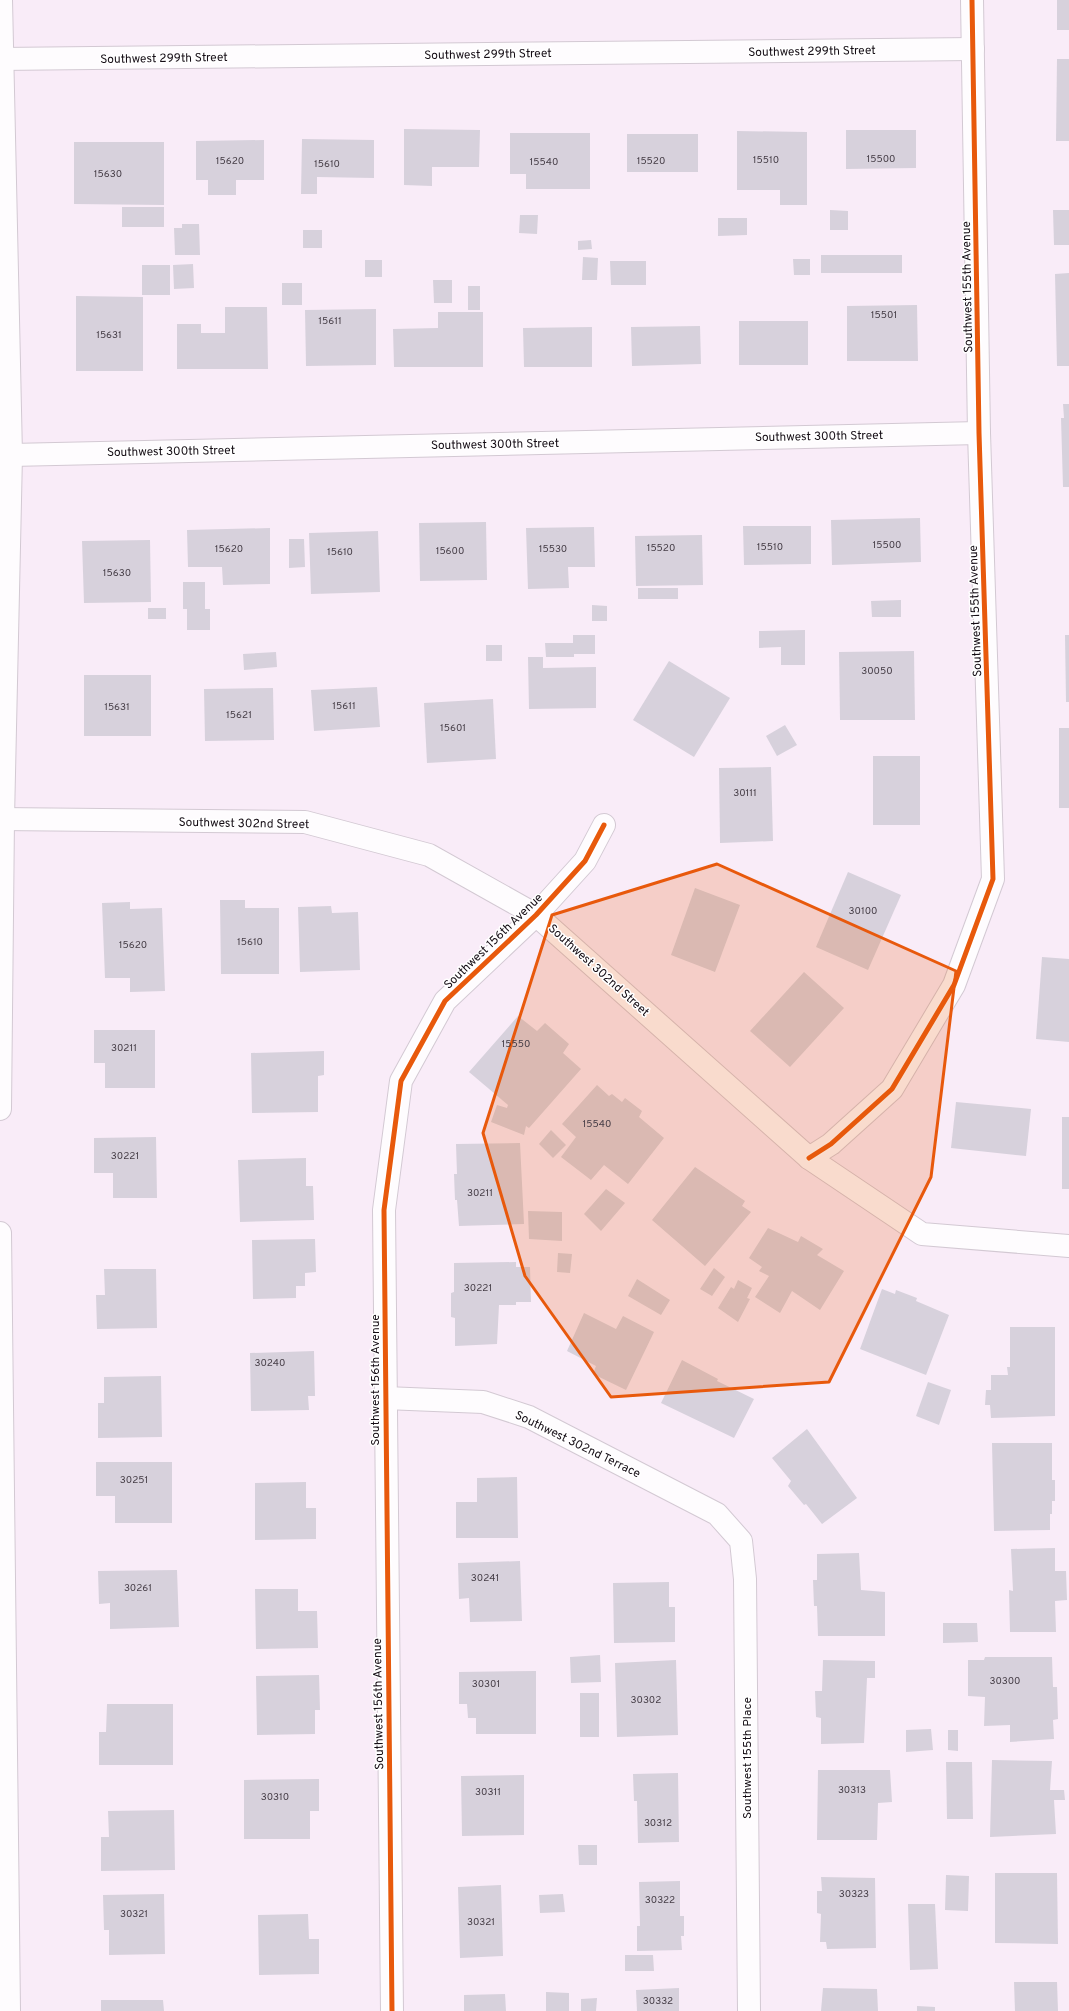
<svg xmlns="http://www.w3.org/2000/svg" width="1069" height="2011" font-family="Overpass,sans-serif">
<rect width="100%" height="100%" fill="#f9ecf8"/>
<g fill="#d7d1dc">
<rect x="1057" y="0" width="12" height="30"/>
<polygon points="1057,59 1069,59 1069,141 1056,141"/>
<polygon points="404,129 480,130 479,167 432,167 432,186 404,185"/>
<polygon points="846,130 916,130 916,168 846,169"/>
<polygon points="737,131 807,132 807,205 780,205 780,190 737,190"/>
<polygon points="510,133 590,133 590,189 526,189 526,174 510,174"/>
<rect x="627" y="134" width="71" height="38"/>
<polygon points="302,139 374,140 374,178 317,177 317,194 301,194"/>
<polygon points="264,140 264,180 236,180 236,195 208,195 208,180 196,180 196,141"/>
<polygon points="74,142 164,142 164,205 74,204"/>
<rect x="122" y="207" width="42" height="20"/>
<polygon points="830,210 848,211 848,230 830,230"/>
<polygon points="1053,210 1069,210 1069,245 1054,245"/>
<polygon points="520,215 538,215 537,234 519,233"/>
<polygon points="718,218 747,218 747,235 718,236"/>
<polygon points="182,224 199,224 200,255 175,255 174,228 182,228"/>
<rect x="303" y="230" width="19" height="18"/>
<polygon points="591,240 592,249 578,250 578,241"/>
<rect x="821" y="255" width="81" height="18"/>
<polygon points="583,257 598,258 597,280 582,280"/>
<polygon points="793,259 810,259 810,275 794,275"/>
<rect x="365" y="260" width="17" height="17"/>
<polygon points="610,261 646,261 646,285 611,285"/>
<polygon points="193,264 194,288 174,289 173,265"/>
<rect x="142" y="265" width="28" height="30"/>
<polygon points="1069,273 1069,366 1057,366 1055,274"/>
<polygon points="433,280 452,280 452,303 434,303"/>
<rect x="282" y="283" width="20" height="22"/>
<rect x="468" y="286" width="12" height="24"/>
<polygon points="76,296 143,297 143,371 76,371"/>
<polygon points="917,305 918,361 847,361 847,306"/>
<polygon points="225,307 267,307 268,369 177,369 177,324 201,324 201,333 225,333"/>
<polygon points="376,309 376,365 306,366 305,310"/>
<polygon points="438,312 483,312 483,367 394,367 393,329 438,328"/>
<rect x="739" y="321" width="69" height="44"/>
<polygon points="700,326 701,364 632,366 631,327"/>
<polygon points="592,327 592,367 524,367 523,328"/>
<polygon points="1063,404 1069,404 1069,487 1063,487 1061,418 1064,418"/>
<polygon points="920,518 921,562 832,565 831,520"/>
<polygon points="486,522 487,580 420,581 419,523"/>
<polygon points="743,526 811,526 811,564 744,565"/>
<polygon points="594,527 595,567 568,567 569,588 528,589 526,528"/>
<polygon points="270,528 270,584 223,585 222,567 188,567 187,530"/>
<polygon points="378,531 380,592 311,594 309,533"/>
<polygon points="702,535 703,585 636,586 635,536"/>
<polygon points="289,539 304,539 305,567 289,568"/>
<polygon points="150,540 151,602 84,603 82,541"/>
<polygon points="183,582 205,582 205,609 210,609 210,630 187,630 187,609 183,609"/>
<rect x="638" y="588" width="40" height="11"/>
<polygon points="901,600 901,617 872,617 871,601"/>
<polygon points="592,605 607,606 607,621 592,621"/>
<rect x="148" y="608" width="18" height="11"/>
<polygon points="805,630 805,665 781,665 781,647 759,648 759,631"/>
<polygon points="573,635 595,635 595,654 574,654 574,657 546,657 545,643 573,643"/>
<polygon points="1065,635 1069,635 1069,702 1066,702"/>
<rect x="486" y="645" width="16" height="16"/>
<polygon points="914,651 915,720 840,720 839,652"/>
<polygon points="276,652 277,667 244,670 243,654"/>
<polygon points="528,657 543,657 543,668 596,667 596,708 529,709"/>
<polygon points="669,661 730,698 694,757 633,720"/>
<rect x="84" y="675" width="67" height="61"/>
<polygon points="377,687 380,727 314,731 311,690"/>
<polygon points="273,688 274,740 205,741 204,689"/>
<polygon points="493,699 496,759 427,763 424,703"/>
<polygon points="785,725 797,745 777,756 766,736"/>
<rect x="1059" y="728" width="10" height="80"/>
<rect x="873" y="756" width="47" height="69"/>
<polygon points="771,767 773,841 720,843 719,768"/>
<polygon points="848,872 901,895 868,970 816,947"/>
<polygon points="695,888 740,905 715,972 671,955"/>
<polygon points="220,900 245,900 245,908 279,908 279,974 221,974"/>
<polygon points="130,902 130,909 162,908 165,991 130,992 130,978 105,978 102,903"/>
<polygon points="331,906 332,913 358,912 360,970 300,972 298,907"/>
<polygon points="1042,957 1069,959 1069,1042 1036,1039"/>
<polygon points="804,972 844,1008 790,1067 750,1031"/>
<polygon points="518,1016 537,1031 545,1023 569,1044 563,1053 581,1069 529,1128 526,1126 524,1135 491,1122 497,1105 507,1108 508,1105 469,1072"/>
<polygon points="94,1030 155,1030 155,1088 105,1088 105,1063 94,1063"/>
<polygon points="324,1051 324,1075 318,1076 318,1112 252,1113 251,1053"/>
<polygon points="597,1085 609,1096 612,1094 622,1102 625,1098 642,1111 639,1117 664,1138 628,1184 604,1165 591,1180 561,1157 576,1137 562,1124"/>
<polygon points="956,1102 1031,1109 1026,1156 951,1148"/>
<rect x="1062" y="1117" width="7" height="72"/>
<polygon points="551,1130 566,1145 553,1158 539,1144"/>
<polygon points="156,1137 157,1198 113,1198 113,1173 94,1173 94,1138"/>
<polygon points="520,1143 524,1224 459,1226 457,1200 455,1200 454,1174 457,1174 456,1144"/>
<polygon points="306,1158 306,1186 313,1186 314,1220 240,1222 238,1160"/>
<polygon points="695,1167 745,1201 742,1206 751,1212 705,1266 652,1220"/>
<polygon points="606,1189 625,1203 601,1231 584,1214"/>
<polygon points="528,1211 562,1212 562,1241 529,1239"/>
<polygon points="768,1228 798,1242 801,1236 823,1249 817,1255 844,1271 820,1310 792,1291 780,1313 755,1297 769,1276 759,1271 762,1267 749,1258"/>
<polygon points="315,1239 316,1272 305,1273 305,1286 296,1286 296,1298 253,1299 252,1240"/>
<polygon points="558,1253 572,1254 570,1273 557,1272"/>
<polygon points="516,1262 516,1267 530,1267 531,1302 516,1302 516,1305 499,1305 497,1344 455,1346 455,1318 451,1317 451,1293 454,1292 454,1263"/>
<polygon points="714,1268 725,1277 712,1296 700,1289"/>
<polygon points="104,1269 156,1269 157,1328 97,1329 96,1295 105,1295"/>
<polygon points="637,1279 670,1300 661,1315 628,1296"/>
<polygon points="738,1280 752,1288 747,1298 750,1299 738,1322 718,1308 731,1287 734,1289"/>
<polygon points="882,1289 895,1294 896,1290 917,1298 916,1301 949,1315 926,1375 860,1349"/>
<polygon points="584,1313 616,1329 623,1316 654,1332 626,1390 593,1374 596,1366 567,1351"/>
<polygon points="1010,1327 1055,1327 1055,1416 991,1418 990,1405 985,1405 986,1390 991,1390 991,1375 1008,1375 1007,1367 1010,1367"/>
<polygon points="314,1351 315,1396 308,1396 309,1410 251,1411 250,1353"/>
<polygon points="682,1360 718,1379 717,1381 754,1399 734,1438 661,1403"/>
<polygon points="161,1376 162,1437 98,1438 98,1403 104,1403 104,1377"/>
<polygon points="928,1382 951,1390 939,1425 916,1416"/>
<polygon points="807,1429 857,1498 822,1524 806,1504 804,1505 788,1486 791,1481 772,1458"/>
<polygon points="992,1443 1052,1443 1052,1480 1055,1480 1055,1501 1052,1501 1052,1514 1050,1514 1050,1530 994,1531"/>
<polygon points="96,1462 172,1462 172,1523 115,1523 115,1496 96,1496"/>
<polygon points="517,1477 518,1538 456,1538 456,1502 477,1502 477,1478"/>
<polygon points="306,1482 306,1508 316,1508 316,1539 255,1540 255,1483"/>
<polygon points="1055,1548 1055,1571 1066,1571 1067,1600 1055,1601 1056,1632 1010,1632 1009,1590 1013,1591 1011,1549"/>
<polygon points="859,1553 861,1590 885,1592 885,1636 818,1636 817,1606 814,1606 813,1580 817,1580 817,1554"/>
<polygon points="520,1561 522,1621 470,1622 469,1598 459,1599 458,1563"/>
<polygon points="177,1570 179,1627 110,1629 110,1603 99,1604 98,1571"/>
<polygon points="669,1582 669,1607 675,1607 675,1642 614,1643 613,1583"/>
<polygon points="255,1589 298,1589 298,1611 317,1611 318,1648 256,1649"/>
<polygon points="943,1623 977,1623 978,1642 943,1643"/>
<polygon points="600,1655 601,1682 571,1683 570,1657"/>
<polygon points="985,1657 1052,1657 1053,1687 1057,1687 1058,1719 1053,1720 1054,1739 1010,1742 1010,1725 984,1726 985,1697 968,1696 968,1660 984,1660"/>
<polygon points="676,1660 678,1735 617,1737 615,1663"/>
<polygon points="823,1660 875,1661 875,1678 867,1678 864,1743 821,1744 821,1718 816,1717 815,1691 822,1691"/>
<polygon points="536,1671 536,1734 476,1734 476,1718 468,1718 467,1704 459,1704 459,1672"/>
<polygon points="319,1675 320,1710 315,1710 315,1734 257,1735 256,1676"/>
<rect x="580" y="1693" width="19" height="44"/>
<polygon points="107,1704 173,1704 173,1765 99,1765 99,1732 106,1732"/>
<polygon points="931,1729 933,1750 906,1752 906,1730"/>
<polygon points="948,1730 958,1730 958,1751 948,1750"/>
<polygon points="992,1760 1052,1761 1050,1790 1064,1790 1065,1800 1054,1800 1056,1834 990,1837"/>
<polygon points="946,1762 972,1762 973,1819 947,1819"/>
<polygon points="818,1770 890,1770 892,1802 878,1803 877,1840 817,1840"/>
<polygon points="678,1773 679,1842 638,1843 637,1801 634,1801 633,1774"/>
<polygon points="524,1775 524,1835 462,1836 461,1776"/>
<polygon points="319,1779 319,1811 310,1811 310,1839 244,1839 244,1780"/>
<polygon points="174,1810 175,1870 101,1871 101,1837 109,1837 108,1811"/>
<polygon points="578,1845 597,1845 597,1865 579,1865"/>
<polygon points="995,1873 1057,1873 1058,1944 995,1943"/>
<polygon points="946,1875 969,1876 968,1911 945,1910"/>
<polygon points="821,1877 875,1878 876,1948 827,1949 826,1942 820,1942 821,1914 817,1913 817,1891 822,1891"/>
<polygon points="680,1881 680,1916 684,1916 684,1936 681,1936 682,1950 637,1951 637,1926 640,1926 639,1882"/>
<polygon points="501,1885 503,1956 460,1958 458,1887"/>
<polygon points="164,1894 165,1954 109,1955 109,1930 104,1930 103,1895"/>
<polygon points="563,1894 565,1912 540,1913 539,1895"/>
<polygon points="908,1904 935,1904 938,1969 910,1970"/>
<polygon points="308,1914 309,1939 319,1939 319,1974 259,1975 258,1915"/>
<polygon points="625,1955 653,1955 654,1971 625,1971"/>
<polygon points="1014,1982 1057,1982 1058,2011 1015,2011"/>
<polygon points="679,1988 679,2011 637,2011 636,1990"/>
<polygon points="823,1988 877,1989 878,2011 821,2011"/>
<polygon points="546,1992 569,1993 569,2011 546,2011"/>
<polygon points="505,1994 506,2011 464,2011 464,1995"/>
<polygon points="597,1998 596,2011 581,2011 581,1999"/>
<polygon points="101,2000 163,2000 164,2011 101,2011"/>
<polygon points="917,2006 935,2007 935,2011 917,2011"/>
</g>
<g fill="none" stroke-linecap="round" stroke-linejoin="round">
<defs>
<g id="street">
<polyline points="0,59 973,49"/>
<polyline points="11,455 979,433"/>
<polyline points="0,819 305,822 429,855 536,915 809,1158 922,1234 1069,1246"/>
<polyline points="809,1158 831,1144 892,1089 954,985 993,879 979,433 972,0"/>
<polyline points="385,1398 483,1402 529,1417 717,1514 741,1541 745,1579 749,2011"/>
<polyline points="392,2011 384,1210 401,1081 445,1001 536,915 585,861 604,825"/>
</g>
<g id="secondary">
<polyline points="0,1109 3,819 11,455 1,0"/>
<polyline points="0,1233 9,2011"/>
</g>
</defs>
<use href="#street" stroke="#d3c9d3" stroke-width="24"/>
<use href="#secondary" stroke="#d3c9d3" stroke-width="24"/>
<use href="#street" stroke="#fefcfe" stroke-width="22"/>
<use href="#secondary" stroke="#fefcfe" stroke-width="22"/>
<defs>
<g id="cycleway">
<polyline points="809,1158 831,1144 892,1089 954,985 993,879 979,433 972,0"/>
<polyline points="392,2011 384,1210 401,1081 445,1001 536,915 585,861 604,825"/>
</g>
</defs>
<use href="#cycleway" stroke="#fff" stroke-width="8"/>
<use href="#cycleway" stroke="#e8590c" stroke-width="5"/>
</g>
<path fill="#e8590c" fill-opacity="0.2" stroke="#e8590c" stroke-width="3" stroke-linejoin="round" d="M 717,864 L 956,971 L 931,1177 L 829,1382 L 611,1397 L 525,1276 L 483,1133 L 552,915 Z"/>
<g text-anchor="middle" stroke-width="3" stroke-linejoin="round" paint-order="stroke">
<g font-size="10" fill="#453d46">
<text x="881" y="162">15500</text>
<text x="766" y="163">15510</text>
<text x="230" y="164">15620</text>
<text x="651" y="164">15520</text>
<text x="544" y="165">15540</text>
<text x="327" y="167">15610</text>
<text x="108" y="177">15630</text>
<text x="884" y="318">15501</text>
<text x="330" y="324">15611</text>
<text x="109" y="338">15631</text>
<text x="887" y="548">15500</text>
<text x="770" y="550">15510</text>
<text x="661" y="551">15520</text>
<text x="229" y="552">15620</text>
<text x="553" y="552">15530</text>
<text x="450" y="554">15600</text>
<text x="340" y="555">15610</text>
<text x="117" y="576">15630</text>
<text x="877" y="674">30050</text>
<text x="344" y="709">15611</text>
<text x="117" y="710">15631</text>
<text x="239" y="718">15621</text>
<text x="453" y="731">15601</text>
<text x="745" y="796">30111</text>
<text x="863" y="914">30100</text>
<text x="250" y="945">15610</text>
<text x="133" y="948">15620</text>
<text x="516" y="1047">15550</text>
<text x="124" y="1051">30211</text>
<text x="597" y="1127">15540</text>
<text x="125" y="1159">30221</text>
<text x="480" y="1196">30211</text>
<text x="478" y="1291">30221</text>
<text x="270" y="1366">30240</text>
<text x="134" y="1483">30251</text>
<text x="485" y="1581">30241</text>
<text x="138" y="1591">30261</text>
<text x="1005" y="1684">30300</text>
<text x="486" y="1687">30301</text>
<text x="646" y="1703">30302</text>
<text x="852" y="1793">30313</text>
<text x="488" y="1795">30311</text>
<text x="275" y="1800">30310</text>
<text x="658" y="1826">30312</text>
<text x="854" y="1897">30323</text>
<text x="660" y="1903">30322</text>
<text x="134" y="1917">30321</text>
<text x="481" y="1925">30321</text>
<text x="658" y="2004">30332</text>
</g>
<g font-size="12" fill="#140c14" stroke="#fff">
<text transform="translate(812 51) rotate(-1)" y="4">Southwest 299th Street</text>
<text transform="translate(488 54) rotate(-1)" y="4">Southwest 299th Street</text>
<text transform="translate(164 58) rotate(-1)" y="4">Southwest 299th Street</text>
<text transform="translate(967 287) rotate(-91)" y="4">Southwest 155th Avenue</text>
<text transform="translate(819 436) rotate(-1)" y="4">Southwest 300th Street</text>
<text transform="translate(495 444) rotate(-1)" y="4">Southwest 300th Street</text>
<text transform="translate(171 451) rotate(-1)" y="4">Southwest 300th Street</text>
<text transform="translate(975 611) rotate(-92)" y="4">Southwest 155th Avenue</text>
<text transform="translate(244 823) rotate(1)" y="4">Southwest 302nd Street</text>
<text transform="translate(493 941) rotate(-44)" y="4">Southwest 156th Avenue</text>
<text transform="translate(599 970) rotate(42)" y="4">Southwest 302nd Street</text>
<text transform="translate(375 1380) rotate(-90)" y="4">Southwest 156th Avenue</text>
<text transform="translate(578 1444) rotate(26)" y="4">Southwest 302nd Terrace</text>
<text transform="translate(378 1704) rotate(-91)" y="4">Southwest 156th Avenue</text>
<text transform="translate(747 1758) rotate(-90)" y="4">Southwest 155th Place</text>
</g>
</g>
</svg>
